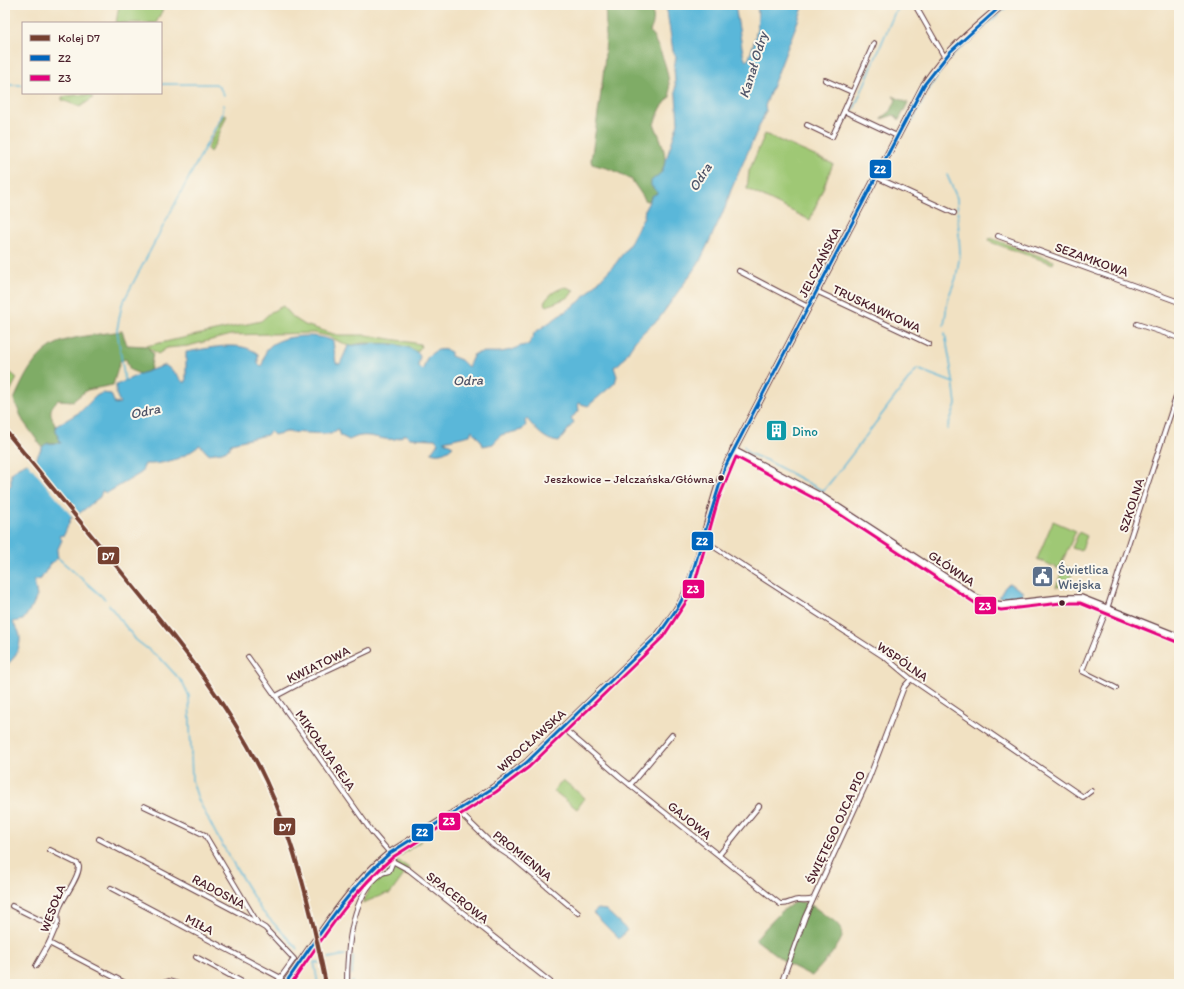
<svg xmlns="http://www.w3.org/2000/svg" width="1184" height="989" font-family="Itim,sans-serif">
<rect width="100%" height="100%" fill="#fbf7ec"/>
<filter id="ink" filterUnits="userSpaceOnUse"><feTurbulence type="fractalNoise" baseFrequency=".025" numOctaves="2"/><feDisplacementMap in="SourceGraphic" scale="8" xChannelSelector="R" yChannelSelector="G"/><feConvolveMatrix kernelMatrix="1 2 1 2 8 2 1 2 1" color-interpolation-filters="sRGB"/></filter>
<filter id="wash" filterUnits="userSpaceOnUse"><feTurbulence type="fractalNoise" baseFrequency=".012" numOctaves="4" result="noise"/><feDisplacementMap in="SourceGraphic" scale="16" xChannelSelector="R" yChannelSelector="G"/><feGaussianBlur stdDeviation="0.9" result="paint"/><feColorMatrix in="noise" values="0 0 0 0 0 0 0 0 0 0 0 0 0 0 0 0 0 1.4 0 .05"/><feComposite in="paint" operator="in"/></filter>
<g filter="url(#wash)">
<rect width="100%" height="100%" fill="#f1e1c2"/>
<g fill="#9fc874" stroke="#747450">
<polygon points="119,5 165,5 156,23 116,23"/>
<polygon points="76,95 89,95 93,98 80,107 62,100 62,97"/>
<polygon points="224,114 227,115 215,144 210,152 207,149"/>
<polygon points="765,134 833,164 810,220 747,189 749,171"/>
<polygon points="990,238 1054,261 1053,264 993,243 989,240"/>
<path d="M 566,287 L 574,290 L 569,297 L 547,306 L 544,303 C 549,294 557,289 566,287 Z"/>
<polygon points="283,306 294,318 305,325 337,335 367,335 420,344 421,347 417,352 395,344 363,343 348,346 328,336 314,333 231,335 188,346 167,348 158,354 146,346 261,321 271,312"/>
<polygon points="5,368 17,378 5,401"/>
<polygon points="1053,521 1076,531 1059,569 1037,559"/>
<polygon points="1079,532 1087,536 1081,551 1072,548"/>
<polygon points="1064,566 1074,569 1067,586 1056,587"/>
<polygon points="563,780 585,798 577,809 554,791"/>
<polygon points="419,840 421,841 396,859 409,868 390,894 385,894 363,903 371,886 369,881 397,852"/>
</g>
<g fill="#7fac66" stroke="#646648">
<path d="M 605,5 L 648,5 C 655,15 655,21 650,31 C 663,55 669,69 670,97 L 661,108 L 654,124 C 659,135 665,148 665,160 C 665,172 654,179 657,193 L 652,196 L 649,201 L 646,201 L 631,179 L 613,170 L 592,164 L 591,161 C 598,109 609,58 605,5 Z"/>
<polygon points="893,96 908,103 899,120 894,115 881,119 891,111 896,100"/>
<path d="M 122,331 L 127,345 L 146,346 L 153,353 L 150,371 L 140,374 L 130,370 L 126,359 L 120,361 L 113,385 L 87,390 L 73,401 L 58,400 C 48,409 50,414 55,425 C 57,428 56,431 57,434 C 59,438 60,439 61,443 L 48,443 L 42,447 L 23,421 L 14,400 C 23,379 34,355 56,344 C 71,336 104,334 122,331 Z"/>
<path d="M 796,901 C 809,902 816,908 826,916 C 832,919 839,924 842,931 C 847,940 819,968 812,976 L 788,964 L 755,939 L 781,912 Z"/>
</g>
<g fill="#5ab7d9" stroke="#526b82">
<path d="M 666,5 L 735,5 L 743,53 L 746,61 L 749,58 C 755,40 760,24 757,5 L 804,5 L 765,106 L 766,111 L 731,190 L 725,208 L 700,261 L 658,320 C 650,326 639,335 633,344 C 627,352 624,362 614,367 L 617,376 L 615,383 L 588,406 L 578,403 L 579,411 L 571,418 L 574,422 L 559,442 C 545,441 536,430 527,419 L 525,421 L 526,425 L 522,430 L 501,435 L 493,444 L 483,446 L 481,441 L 472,430 L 470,435 L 444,441 L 453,446 C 447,452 439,455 431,452 L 438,443 L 435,439 L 410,438 L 405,434 C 391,446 376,434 361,436 C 357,436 352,439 349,440 L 341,436 L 338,429 L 331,434 L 286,432 L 274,435 L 270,431 L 267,435 L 231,443 L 229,449 L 222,452 L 208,454 L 200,445 C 185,458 164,465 145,464 L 141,473 L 107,493 L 102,491 L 100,497 C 90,504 82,513 71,518 L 64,535 L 59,536 L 62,540 L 57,551 L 58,558 L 50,564 L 41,579 L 34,581 L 37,596 L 32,607 L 23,620 L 13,622 C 14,625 16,627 18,630 C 24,642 16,659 5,666 L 5,486 L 9,487 L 11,485 L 11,474 L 18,467 L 36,459 C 45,441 43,444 61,443 L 56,432 L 56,426 L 80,412 L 96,396 L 102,393 L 111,394 L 115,404 L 120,403 L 116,394 L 116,385 L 140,374 L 165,365 L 173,371 L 183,382 L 186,382 L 186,352 C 207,349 240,339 258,354 L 258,364 L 261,366 C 265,361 263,354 268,348 C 281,334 318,333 333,341 L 336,363 L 340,364 L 348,346 C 365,343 410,340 420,356 L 418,366 L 422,370 C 425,366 425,361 427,358 C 433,350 442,347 451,352 L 451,356 L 461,360 L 468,367 L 474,354 C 488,350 495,354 506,351 C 514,350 519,345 528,345 L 533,337 L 534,333 L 579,302 L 616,263 L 629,245 L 644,216 L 645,209 L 652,196 L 657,193 L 656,190 L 651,186 L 651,181 L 662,172 L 678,123 L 674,68 L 676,57 L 673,51 Z"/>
<polygon points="1009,583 1023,592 1022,597 1004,598 999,597 1005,587"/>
<polygon points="598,909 606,910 627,930 619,939 593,913"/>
</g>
<polygon fill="#f1e1c2" points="34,458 81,516 74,519 26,461"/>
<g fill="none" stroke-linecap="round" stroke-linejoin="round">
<g stroke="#5ab7d9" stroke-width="1.5">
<polyline points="161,84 216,84 220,88 224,95"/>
<polyline points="5,85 23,85"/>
<polyline points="928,91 944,65 956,52 1009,5"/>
<polyline points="854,109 894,14 901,5"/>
<polyline points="912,122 924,99"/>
<polyline points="944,325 948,298 956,278 960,254 957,198 947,175"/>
<polyline points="945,333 953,380 956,404 947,429"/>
<polyline points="125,382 117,330 122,304 222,115 224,105"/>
<path d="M 744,446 L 748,453 L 768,461 L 823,491 C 856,452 884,409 917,369 L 954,383"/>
<polyline points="58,558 105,599"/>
<polyline points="109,605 136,640 162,660 183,683 189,696 192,780 198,799 217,836 261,910 298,949"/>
<polyline points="329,958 345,955"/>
<polyline points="352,974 353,956"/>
<polyline points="352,982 352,984"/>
<polyline points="318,984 314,962 319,963"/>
</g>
</g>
</g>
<g filter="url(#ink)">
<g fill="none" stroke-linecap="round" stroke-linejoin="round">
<defs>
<g id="minor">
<polyline points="915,5 944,56"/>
<polyline points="874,43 844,111 897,136"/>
<polyline points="825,80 852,92"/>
<polyline points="807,125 832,137 844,111"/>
<polyline points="876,177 954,213"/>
<polyline points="998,236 1179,302"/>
<polyline points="739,271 808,307"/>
<polyline points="816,291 929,344"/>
<polyline points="1137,324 1179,338"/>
<polyline points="702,539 886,658 911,679 1083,797 1091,791"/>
<polyline points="248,657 372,832 390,853"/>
<polyline points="1116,688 1082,671 1107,609 1179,388"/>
<polyline points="276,696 308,679 370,650"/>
<path d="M 562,727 L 620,777 L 780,904 C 789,905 793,899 799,900 C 805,900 808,901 813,899"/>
<polyline points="630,785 672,735"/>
<polyline points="144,806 205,835 257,922"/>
<polyline points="457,810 493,845 513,858 578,913"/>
<polyline points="99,839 245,916 265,928 294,959 276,984"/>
<polyline points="719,855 759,806"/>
<polyline points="385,857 409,870 553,984"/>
<polyline points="111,888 281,978"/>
<polyline points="12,906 56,928"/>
<path d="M 49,943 L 58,922 C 53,906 78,884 79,867 L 78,864 L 50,850"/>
<polyline points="196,957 246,984"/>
<polyline points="36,966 49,943 127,984"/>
<polyline points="160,984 169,981 179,984"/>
<path d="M 347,984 C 347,951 351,895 381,874 C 383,872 386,872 389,871 L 393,861"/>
<polyline points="781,984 805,917 869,778 904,687 911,679"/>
</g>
<polyline id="tertiary" points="733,450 824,498 977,598 990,603 1001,605 1061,598 1081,598 1179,637"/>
<path id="secondary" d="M 285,984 C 315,942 350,884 390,853 L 493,788 L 526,763 L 659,634 C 669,620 681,606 687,590 C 703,550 709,507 725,467 L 924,85 C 946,51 971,31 1002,5"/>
</defs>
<use href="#minor" stroke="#633c42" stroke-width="6"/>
<use href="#tertiary" stroke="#633c42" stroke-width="8"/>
<use href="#secondary" stroke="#633c42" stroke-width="8"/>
<use href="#minor" stroke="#fff" stroke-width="4"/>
<use href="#tertiary" stroke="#fff" stroke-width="5.5"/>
<use href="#secondary" stroke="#fde4d1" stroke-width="6"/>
<defs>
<path id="bus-1" d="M 285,984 C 317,938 347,890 390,853 L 493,788 L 526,763 L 659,634 L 678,607 L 687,590 L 725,467 L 924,85 L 950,52 L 1002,5"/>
<path id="bus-2" d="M 291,984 C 322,939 351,893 393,857 L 496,792 L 529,767 L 663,637 L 692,593 L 718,500 L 736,457 L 821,502 L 975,603 L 1001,610 L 1061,603 L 1080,603 L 1177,642"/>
</defs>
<use href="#bus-1" stroke="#fbf7ec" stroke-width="6"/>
<use href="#bus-2" stroke="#fbf7ec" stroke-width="6"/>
<use href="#bus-1" stroke="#0065bd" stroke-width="3"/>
<use href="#bus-2" stroke="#e5007d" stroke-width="3"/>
<defs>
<path id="rail-1" d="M 5,430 C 44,478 84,526 123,574 C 176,639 230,704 266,781 C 296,845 312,915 326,984"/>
</defs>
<use href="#rail-1" stroke="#fbf7ec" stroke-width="7"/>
<use href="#rail-1" stroke="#754030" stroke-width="4"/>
</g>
</g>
<defs>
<symbol id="building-square" viewBox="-11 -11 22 22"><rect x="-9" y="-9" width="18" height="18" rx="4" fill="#0f9aa8" stroke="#fbf7ec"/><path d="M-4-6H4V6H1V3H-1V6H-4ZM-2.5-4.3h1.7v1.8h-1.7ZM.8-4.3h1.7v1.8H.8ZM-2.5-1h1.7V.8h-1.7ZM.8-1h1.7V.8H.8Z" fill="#fff"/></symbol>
<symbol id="civic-square" viewBox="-11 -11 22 22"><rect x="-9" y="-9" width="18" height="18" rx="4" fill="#5c6f8a" stroke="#fbf7ec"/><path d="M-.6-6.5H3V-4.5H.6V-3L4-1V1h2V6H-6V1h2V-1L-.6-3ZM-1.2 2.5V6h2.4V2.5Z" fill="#fff"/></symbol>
</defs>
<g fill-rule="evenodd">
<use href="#building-square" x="764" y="418" width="25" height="25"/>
<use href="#civic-square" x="1030" y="564" width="25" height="25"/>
</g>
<g fill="#4a1f2b" stroke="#fbf7ec" stroke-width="1.5">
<circle cx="721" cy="478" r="3.5"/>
<circle cx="1062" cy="603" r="3.5"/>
</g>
<g text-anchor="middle" stroke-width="4" stroke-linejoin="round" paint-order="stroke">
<g font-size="12" fill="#4a1f2b" stroke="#fbf7ec" text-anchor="end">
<text x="714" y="483">Jeszkowice – Jelczańska/Główna</text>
</g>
<g font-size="13" fill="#4a1f2b" stroke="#fbf7ec">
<text transform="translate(1092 259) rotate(20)" y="5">SEZAMKOWA</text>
<text transform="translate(819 262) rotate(-63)" y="5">JELCZAŃSKA</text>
<text transform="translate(877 308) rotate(25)" y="5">TRUSKAWKOWA</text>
<text transform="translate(1131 505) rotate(-72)" y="5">SZKOLNA</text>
<text transform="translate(952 568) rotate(34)" y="5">GŁÓWNA</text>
<text transform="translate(903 661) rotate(35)" y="5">WSPÓLNA</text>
<text transform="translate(318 664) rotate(-26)" y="5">KWIATOWA</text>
<text transform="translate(531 740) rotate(-42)" y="5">WROCŁAWSKA</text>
<text transform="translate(326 750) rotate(55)" y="5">MIKOŁAJA REJA</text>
<text transform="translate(690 820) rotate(39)" y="5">GAJOWA</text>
<text transform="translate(835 827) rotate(-65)" y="5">ŚWIĘTEGO OJCA PIO</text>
<text transform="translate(523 855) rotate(39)" y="5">PROMIENNA</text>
<text transform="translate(219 891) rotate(28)" y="5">RADOSNA</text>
<text transform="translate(458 897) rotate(38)" y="5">SPACEROWA</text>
<text transform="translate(52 908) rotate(-69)" y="5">WESOŁA</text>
<text transform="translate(200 924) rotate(28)" y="5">MIŁA</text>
</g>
<g font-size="13" fill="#0d838f" stroke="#fbf7ec" text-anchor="start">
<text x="792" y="436">Dino</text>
</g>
<g font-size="13" fill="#4e5e75" stroke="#fbf7ec" text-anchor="start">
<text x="1058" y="574">Świetlica<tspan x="1058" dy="15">Wiejska</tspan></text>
</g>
<g font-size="14" font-style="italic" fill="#505468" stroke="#fbf7ec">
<text transform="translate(753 65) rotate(-73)" y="5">Kanał Odry</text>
<text transform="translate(700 177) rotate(-58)" y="5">Odra</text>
<text transform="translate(468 380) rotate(-2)" y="5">Odra</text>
<text transform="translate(145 411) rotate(-12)" y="5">Odra</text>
</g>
</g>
<g stroke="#fbf7ec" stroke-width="1.5">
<rect x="869" y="159" width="23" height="20" rx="4" fill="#0065bd"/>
<rect x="691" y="531" width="23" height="20" rx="4" fill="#0065bd"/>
<rect x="97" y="546" width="23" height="19" rx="4" fill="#754030"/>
<rect x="682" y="579" width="23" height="20" rx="4" fill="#e5007d"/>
<rect x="974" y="596" width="23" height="19" rx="4" fill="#e5007d"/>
<rect x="438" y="812" width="23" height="19" rx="4" fill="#e5007d"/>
<rect x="273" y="817" width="23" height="19" rx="4" fill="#754030"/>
<rect x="411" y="823" width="23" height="19" rx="4" fill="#0065bd"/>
</g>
<g font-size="11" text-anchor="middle" font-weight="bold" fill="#fff">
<text x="880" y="173">Z2</text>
<text x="702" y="545">Z2</text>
<text x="108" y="560">D7</text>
<text x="693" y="593">Z3</text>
<text x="985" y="610">Z3</text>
<text x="449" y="825">Z3</text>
<text x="285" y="831">D7</text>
<text x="422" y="836">Z2</text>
</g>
<rect width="1184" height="989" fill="none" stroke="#fbf7ec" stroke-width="20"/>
<rect x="22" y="22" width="140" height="72" fill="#fbf7ec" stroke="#b4a19f"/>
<rect x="30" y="35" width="20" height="6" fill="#754030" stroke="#b4a19f"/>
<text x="58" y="42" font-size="12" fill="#4a1f2b">Kolej D7</text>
<rect x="30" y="55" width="20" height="6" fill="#0065bd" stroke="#b4a19f"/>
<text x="58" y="62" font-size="12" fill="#4a1f2b">Z2</text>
<rect x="30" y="75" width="20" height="6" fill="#e5007d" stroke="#b4a19f"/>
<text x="58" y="82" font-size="12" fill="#4a1f2b">Z3</text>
</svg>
